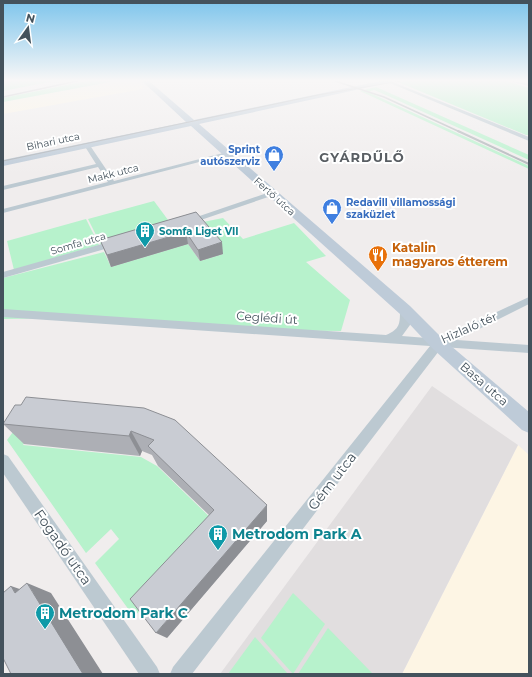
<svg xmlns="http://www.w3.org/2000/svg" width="532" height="677" font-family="Montserrat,sans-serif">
<rect width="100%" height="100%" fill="#f0eded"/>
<g fill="#fdf5e4">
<polygon points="116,81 137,81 144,87 142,87 143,89 3,114 3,102"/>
<polygon points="518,445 529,455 529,674 402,674"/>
</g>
<polygon fill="#e1dedf" points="432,386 518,445 402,674 220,674"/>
<g fill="#b7f2cc">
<polygon points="3,81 54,81 3,91"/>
<polygon points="86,81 115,81 3,102 3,98"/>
<polygon points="405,81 506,81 529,88 529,135 526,135 398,82"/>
<polygon points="376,87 529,155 529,160 386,95 374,90 368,92 529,166 529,169 360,91"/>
<polygon points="154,201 171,224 101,245 88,219"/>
<polygon points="223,218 243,239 294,223 326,256 306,262 350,300 341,331 256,330 73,318 3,319 3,278 104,252 111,267 188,244 200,261 223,254 198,223"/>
<polygon points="86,219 99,245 14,270 7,241"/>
<polygon points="38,416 23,445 141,457 157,466 218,525 134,617 95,563 119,539 111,529 86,553 7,440 16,428"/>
<polygon points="293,593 325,624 293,674 261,638"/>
<polygon points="328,628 373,674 298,674"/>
<polygon points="255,637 288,674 228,674"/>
</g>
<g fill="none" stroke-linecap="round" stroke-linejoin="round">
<g fill="#bcc9d1" fill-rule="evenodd">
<polygon points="385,81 390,81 529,137 529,141"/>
<polygon points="513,81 529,84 529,86 513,82"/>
<polygon points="87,143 89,144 114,181 227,152 230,154 3,213 3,209 108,182 98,167 3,190 3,186 96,164 84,145"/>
<polygon points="270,192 277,194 189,224 186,224 182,222"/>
<polygon points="116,240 120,243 119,245 3,278 3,272"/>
<path d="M 529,297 L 529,304 L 457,340 L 529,345 L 529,353 L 442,347 L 192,674 L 170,674 L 173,667 L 430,346 L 3,317 L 3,309 L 386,335 C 400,329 400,324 400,310 L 405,306 L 410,310 L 410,325 L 402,336 L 439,339 Z"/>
<polygon points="3,454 8,456 157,667 160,674 139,674 3,473"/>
</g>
<polygon fill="#becbd8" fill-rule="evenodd" points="142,81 149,81 194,120 380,81 391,81 388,83 199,124 410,306 444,340 529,412 529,433 522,430 432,348 400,314 191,126 3,166 3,160 186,122"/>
<polyline stroke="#afb3b8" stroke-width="1" points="3,161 318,95 400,81"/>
<g stroke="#afb3b8" stroke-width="1.5">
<polyline points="335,81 384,97 460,132"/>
<polyline points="3,97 77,81"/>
</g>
<polyline stroke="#afb3b8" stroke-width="2" points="458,131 529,164"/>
</g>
<g fill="#adafb5">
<polygon points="196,212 223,254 200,261 188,244 111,267 100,240"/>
<polygon points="21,405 144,408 267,521 167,638 209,515 158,466 152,455 142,451 140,456 24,444 3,424"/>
</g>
<g fill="#8d8f94">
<polygon points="186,232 188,244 111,267 107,255"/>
<polygon points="222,242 223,254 200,261 198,250"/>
<polygon points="131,431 142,451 140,456 129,436"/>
<polygon points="267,505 267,521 167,638 156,633"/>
<polygon points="27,583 51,593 103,674 83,674 15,593 11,586 34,594"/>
</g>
<g fill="#c9ccd3" stroke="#8d8f94">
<polygon points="196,212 222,242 198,250 186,232 107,255 100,240"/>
<polygon points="26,397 144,408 175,420 267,505 156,633 130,599 214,510 148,446 154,440 131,431 129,436 3,424 15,405 21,405"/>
<polygon points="27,583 83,674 11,674 3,658 3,593 11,586 15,593"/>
</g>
<linearGradient id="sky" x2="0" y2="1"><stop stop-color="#7ec5ec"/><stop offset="0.46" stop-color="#f8f7f7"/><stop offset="1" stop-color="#f8f7f7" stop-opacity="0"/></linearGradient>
<rect width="532" height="175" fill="url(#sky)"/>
<defs>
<symbol id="shop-pin" viewBox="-11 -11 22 30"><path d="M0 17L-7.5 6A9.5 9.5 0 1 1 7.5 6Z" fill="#3f7fe0" stroke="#fff"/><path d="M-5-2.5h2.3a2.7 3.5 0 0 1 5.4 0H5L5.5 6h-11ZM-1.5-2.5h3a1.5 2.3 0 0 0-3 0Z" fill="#fff"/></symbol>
<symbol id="building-pin" viewBox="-11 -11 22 30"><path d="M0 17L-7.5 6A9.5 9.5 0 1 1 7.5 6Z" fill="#0f9aa8" stroke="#fff"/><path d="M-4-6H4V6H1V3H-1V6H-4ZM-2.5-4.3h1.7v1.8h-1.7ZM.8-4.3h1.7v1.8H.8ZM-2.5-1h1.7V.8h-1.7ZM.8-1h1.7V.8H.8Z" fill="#fff"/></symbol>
<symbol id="restaurant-pin" viewBox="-11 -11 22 30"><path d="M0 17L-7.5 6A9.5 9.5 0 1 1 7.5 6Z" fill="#e8710a" stroke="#fff"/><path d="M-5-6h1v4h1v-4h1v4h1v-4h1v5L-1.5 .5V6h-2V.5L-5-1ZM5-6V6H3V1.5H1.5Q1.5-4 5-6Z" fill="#fff"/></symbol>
</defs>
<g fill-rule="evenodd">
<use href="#shop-pin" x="263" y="144" width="22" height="30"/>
<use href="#shop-pin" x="321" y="197" width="22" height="30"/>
<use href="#building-pin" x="134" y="220" width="22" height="30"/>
<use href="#restaurant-pin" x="367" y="244" width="22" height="30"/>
<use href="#building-pin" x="207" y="523" width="22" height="30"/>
<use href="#building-pin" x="34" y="602" width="22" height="30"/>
</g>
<g text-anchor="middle" stroke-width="4" stroke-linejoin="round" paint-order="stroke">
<g font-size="10" fill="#44525c" stroke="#fff">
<text transform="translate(53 141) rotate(-12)" y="4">Bihari utca</text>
<text transform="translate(113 173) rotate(-14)" y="4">Makk utca</text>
<text transform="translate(275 196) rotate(42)" y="4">Fertő utca</text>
<text transform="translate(78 243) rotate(-16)" y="4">Somfa utca</text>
</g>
<g font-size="10" font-weight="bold" fill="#366cbe" stroke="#fff" text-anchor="end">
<text x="260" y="153">Sprint<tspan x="260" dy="12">autószerviz</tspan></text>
<text x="346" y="206" text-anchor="start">Redavill villamossági<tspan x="346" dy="12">szaküzlet</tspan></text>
</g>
<g font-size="10" font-weight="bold" fill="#0d838f" stroke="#fff" text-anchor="start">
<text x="159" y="235">Somfa Liget VII</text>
</g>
<g font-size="12" font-weight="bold" fill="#c56008" stroke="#fff" text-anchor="start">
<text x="392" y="252">Katalin<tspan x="392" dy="14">magyaros étterem</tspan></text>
</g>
<g font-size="12" fill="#44525c" stroke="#fff">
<text transform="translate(267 318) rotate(4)" y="4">Ceglédi út</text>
<text transform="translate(469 328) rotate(-24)" y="4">Hizlaló tér</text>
<text transform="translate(484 384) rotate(41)" y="4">Basa utca</text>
</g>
<g font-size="13" font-weight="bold" letter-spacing="1" fill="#595e63" stroke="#fff">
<text x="362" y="162">GYÁRDŰLŐ</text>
</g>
<g font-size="14" fill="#44525c" stroke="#fff">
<text transform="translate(332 481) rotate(-52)" y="5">Gém utca</text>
<text transform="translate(63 547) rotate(55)" y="5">Fogadó utca</text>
</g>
<g font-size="14" font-weight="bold" fill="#0d838f" stroke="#fff" text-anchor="start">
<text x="232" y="539">Metrodom Park A</text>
<text x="59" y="618">Metrodom Park C</text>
</g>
</g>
<rect width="532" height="677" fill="none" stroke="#44525c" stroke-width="8"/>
<g transform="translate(28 28) rotate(14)" stroke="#ffffff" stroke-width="3" paint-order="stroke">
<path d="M0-3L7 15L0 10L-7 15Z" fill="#44525c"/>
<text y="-6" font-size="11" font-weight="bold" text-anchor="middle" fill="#44525c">N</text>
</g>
</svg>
